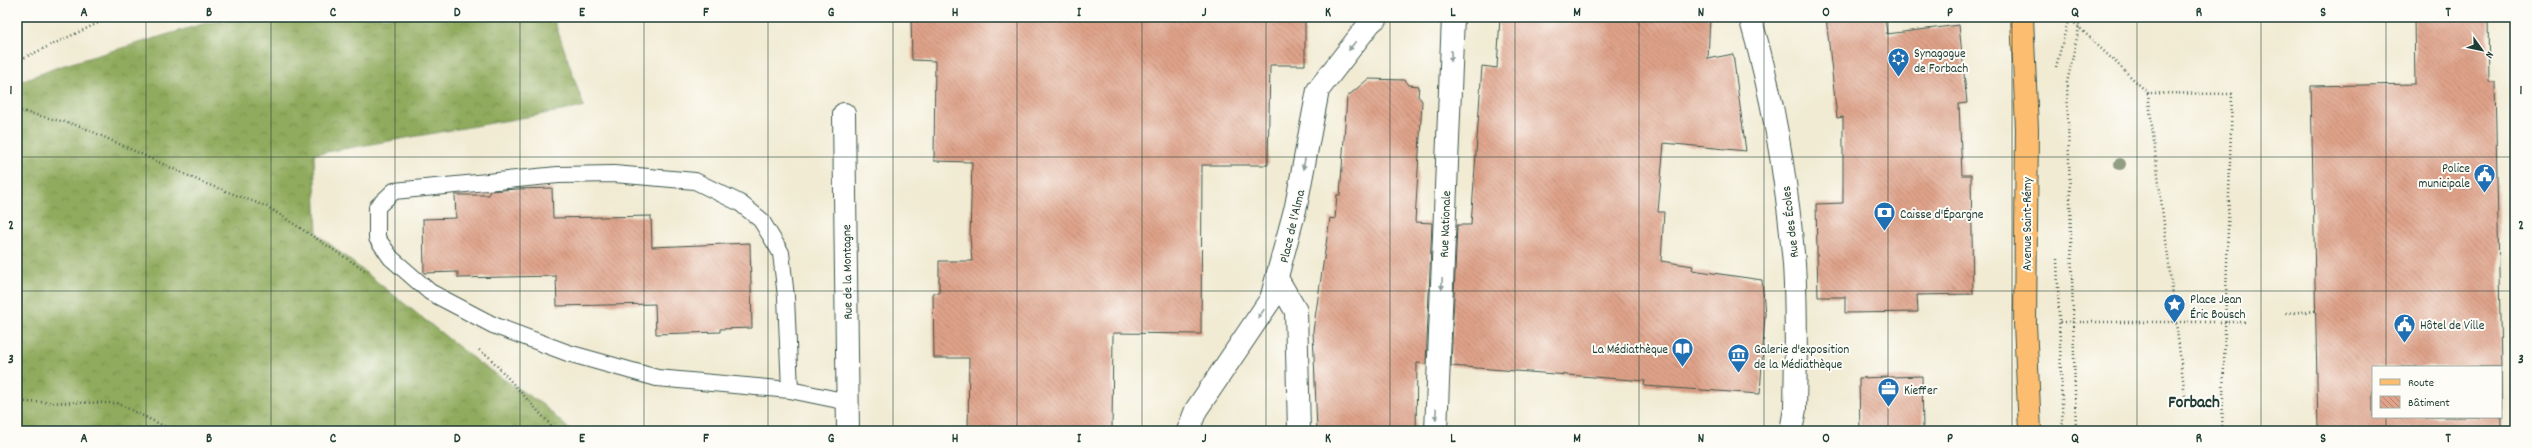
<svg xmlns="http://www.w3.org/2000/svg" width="2532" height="448" font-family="Dekko,sans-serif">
<defs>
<pattern id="forest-crowns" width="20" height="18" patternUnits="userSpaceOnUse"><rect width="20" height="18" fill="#90ab5d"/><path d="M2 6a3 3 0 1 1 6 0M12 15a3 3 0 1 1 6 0" fill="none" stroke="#758c4e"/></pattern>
<pattern id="building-back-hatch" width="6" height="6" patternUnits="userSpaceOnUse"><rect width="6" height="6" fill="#dfa289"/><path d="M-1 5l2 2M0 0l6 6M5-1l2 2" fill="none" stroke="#b48571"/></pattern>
</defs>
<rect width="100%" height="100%" fill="#fdfcf7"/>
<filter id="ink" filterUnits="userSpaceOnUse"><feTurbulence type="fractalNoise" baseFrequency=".025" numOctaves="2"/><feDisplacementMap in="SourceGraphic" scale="8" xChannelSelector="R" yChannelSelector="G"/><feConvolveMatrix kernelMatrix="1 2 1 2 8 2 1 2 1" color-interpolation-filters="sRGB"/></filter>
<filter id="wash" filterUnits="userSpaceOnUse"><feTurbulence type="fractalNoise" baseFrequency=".012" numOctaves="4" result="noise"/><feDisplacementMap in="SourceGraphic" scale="16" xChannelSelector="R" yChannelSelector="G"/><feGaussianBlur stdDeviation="0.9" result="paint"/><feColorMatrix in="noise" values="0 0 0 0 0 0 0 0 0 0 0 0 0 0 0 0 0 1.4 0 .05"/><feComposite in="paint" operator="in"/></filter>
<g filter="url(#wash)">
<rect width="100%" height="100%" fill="#f1ebd3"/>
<polygon fill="url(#forest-crowns)" stroke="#587448" points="265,17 553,17 584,107 314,154 317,234 479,363 543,405 571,431 17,431 17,83 58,67 206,23"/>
<g id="blocks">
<g fill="url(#building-back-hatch)">
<polygon points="911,17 1305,17 1305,65 1270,65 1268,165 1202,165 1201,334 1113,333 1112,431 968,431 969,358 934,358 933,293 939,293 939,261 972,261 970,237 972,162 934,161 935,61 912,60"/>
<polygon points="1500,17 1710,17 1708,59 1733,54 1746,151 1664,143 1658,212 1664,212 1661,261 1693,266 1692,270 1762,280 1765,314 1760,394 1644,386 1645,381 1451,366 1457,225 1471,225 1482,66 1497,68"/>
<polygon points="1826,17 1885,17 1887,34 1959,25 1967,103 1959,104 1962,175 1971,175 1973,294 1917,295 1918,312 1845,313 1845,297 1818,297 1816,204 1843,203 1843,117 1837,118"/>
<polygon points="2414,17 2488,17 2489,82 2495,82 2501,367 2373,367 2373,417 2501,417 2501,372 2502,427 2396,429 2396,431 2318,431 2311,86 2415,84"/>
<polygon points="1368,79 1405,80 1409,85 1419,86 1418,96 1422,101 1415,222 1432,223 1426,364 1417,363 1416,431 1317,431 1313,331 1330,218 1335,219 1337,195 1340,195 1347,97"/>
<polygon points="552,188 553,218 651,216 652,247 750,243 752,328 720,329 720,332 656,334 655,304 557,306 556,276 458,278 458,272 424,273 423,219 456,218 455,195 489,195 489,191 517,189"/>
<polygon points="1922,376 1923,431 1860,431 1859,378"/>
</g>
</g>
</g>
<g filter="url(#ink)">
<use href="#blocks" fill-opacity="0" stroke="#3e574c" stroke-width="1"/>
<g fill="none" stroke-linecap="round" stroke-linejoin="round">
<defs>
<polyline id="service" points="790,390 786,297 781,253 761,220 740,203 695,181 614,174 558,175 394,191 377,207 377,238 391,258 430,292 493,325 568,353 657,378 790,390 848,402"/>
<polyline id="pedestrian" points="1436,431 1453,17"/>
<g id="minor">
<path d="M 1750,17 C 1773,96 1787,181 1794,264 C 1797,312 1796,361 1795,409 L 1791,431"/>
<polyline points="844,114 848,431"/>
<polyline points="1278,280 1296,311 1299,431"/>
</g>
<polyline id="tertiary" points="1188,431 1196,410 1271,299 1296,206 1318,90 1370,23 1377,17"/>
<polyline id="primary" points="2022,17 2027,129 2025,323 2030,431"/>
</defs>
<use href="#service" stroke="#3e574c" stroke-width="18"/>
<use href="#pedestrian" stroke="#3e574c" stroke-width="24"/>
<use href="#minor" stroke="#3e574c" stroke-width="24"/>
<use href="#tertiary" stroke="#3e574c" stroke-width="24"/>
<use href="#primary" stroke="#3e574c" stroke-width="24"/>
<g stroke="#3e574c" stroke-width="2.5" stroke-dasharray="1 3" stroke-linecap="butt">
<polyline points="2069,18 2148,93 2232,94 2222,431"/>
<polyline points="17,61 111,17"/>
<polyline points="2056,67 2069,17"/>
<polyline points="2148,93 2186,404"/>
<polyline points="17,110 80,126 204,183 268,207 366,271"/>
<polyline points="2057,259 2063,431"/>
<polyline points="2286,313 2315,311"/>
<polyline points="2060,322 2247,322"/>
<polyline points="479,350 489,357 556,431"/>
<polyline points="17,402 117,403 174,431"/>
<polyline points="2076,431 2067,83 2079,28 2079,17"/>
</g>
<use href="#service" stroke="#fff" stroke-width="16"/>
<use href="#pedestrian" stroke="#fff" stroke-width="22"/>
<use href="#minor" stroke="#fff" stroke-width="22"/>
<use href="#tertiary" stroke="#fff" stroke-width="22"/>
<use href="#primary" stroke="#fcbd6f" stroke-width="22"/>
</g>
<circle fill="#929e83" cx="2120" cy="164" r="6"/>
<defs><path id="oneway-solid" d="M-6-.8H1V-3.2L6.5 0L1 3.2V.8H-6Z"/></defs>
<g fill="#8f9e9a">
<use href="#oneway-solid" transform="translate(1352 46) rotate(127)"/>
<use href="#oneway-solid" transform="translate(1451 56) rotate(92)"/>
<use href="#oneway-solid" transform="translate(1304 164) rotate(101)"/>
<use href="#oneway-solid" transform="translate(1442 284) rotate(92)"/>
<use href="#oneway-solid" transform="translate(1261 314) rotate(124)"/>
<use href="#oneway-solid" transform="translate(1436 414) rotate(92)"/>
</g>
</g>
<path fill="none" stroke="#1f3d34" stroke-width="1" stroke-opacity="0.55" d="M 146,17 L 146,431M 271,17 L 271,431M 395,17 L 395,431M 520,17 L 520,431M 644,17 L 644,431M 768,17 L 768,431M 893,17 L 893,431M 1017,17 L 1017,431M 1142,17 L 1142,431M 1266,17 L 1266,431M 1390,17 L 1390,431M 1515,17 L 1515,431M 1639,17 L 1639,431M 1764,17 L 1764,431M 1888,17 L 1888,431M 2012,17 L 2012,431M 2137,17 L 2137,431M 2261,17 L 2261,431M 2386,17 L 2386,367M 17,157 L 2515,157M 17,291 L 2515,291M 2386,417 L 2386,431"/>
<defs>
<symbol id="synagogue-pin" viewBox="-11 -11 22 30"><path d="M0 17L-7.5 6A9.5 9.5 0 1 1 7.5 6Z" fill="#1f6fb2" stroke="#fdfcf7"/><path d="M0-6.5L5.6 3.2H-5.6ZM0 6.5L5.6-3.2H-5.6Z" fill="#fff"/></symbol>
<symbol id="civic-pin" viewBox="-11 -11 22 30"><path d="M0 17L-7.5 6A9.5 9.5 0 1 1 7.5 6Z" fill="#1f6fb2" stroke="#fdfcf7"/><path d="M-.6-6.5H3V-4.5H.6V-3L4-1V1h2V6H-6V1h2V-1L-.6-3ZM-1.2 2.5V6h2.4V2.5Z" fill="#fff"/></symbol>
<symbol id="bank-pin" viewBox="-11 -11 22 30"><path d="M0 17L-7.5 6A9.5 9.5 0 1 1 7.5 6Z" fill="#1f6fb2" stroke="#fdfcf7"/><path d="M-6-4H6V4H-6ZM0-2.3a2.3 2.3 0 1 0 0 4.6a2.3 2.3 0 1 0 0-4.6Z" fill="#fff"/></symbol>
<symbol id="sight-pin" viewBox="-11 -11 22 30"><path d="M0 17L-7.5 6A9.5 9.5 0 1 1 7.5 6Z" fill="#1f6fb2" stroke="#fdfcf7"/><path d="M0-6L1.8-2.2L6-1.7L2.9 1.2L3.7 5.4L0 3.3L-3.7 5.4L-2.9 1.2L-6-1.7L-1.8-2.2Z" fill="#fff"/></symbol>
<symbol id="library-pin" viewBox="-11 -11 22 30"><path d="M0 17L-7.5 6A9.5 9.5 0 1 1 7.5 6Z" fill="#1f6fb2" stroke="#fdfcf7"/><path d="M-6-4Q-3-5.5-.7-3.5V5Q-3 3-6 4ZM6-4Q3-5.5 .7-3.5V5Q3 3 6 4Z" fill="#fff"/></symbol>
<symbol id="museum-pin" viewBox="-11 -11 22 30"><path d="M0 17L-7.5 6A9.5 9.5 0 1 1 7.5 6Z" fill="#1f6fb2" stroke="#fdfcf7"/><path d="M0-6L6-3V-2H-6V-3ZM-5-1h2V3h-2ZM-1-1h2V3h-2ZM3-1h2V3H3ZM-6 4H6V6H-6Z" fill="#fff"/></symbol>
<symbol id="office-pin" viewBox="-11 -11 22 30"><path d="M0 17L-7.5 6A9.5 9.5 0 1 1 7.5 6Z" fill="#1f6fb2" stroke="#fdfcf7"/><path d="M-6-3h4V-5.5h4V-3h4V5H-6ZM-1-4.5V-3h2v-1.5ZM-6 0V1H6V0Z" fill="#fff"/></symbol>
</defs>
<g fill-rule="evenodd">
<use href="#synagogue-pin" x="1886" y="46" width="25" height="34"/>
<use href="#civic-pin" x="2472" y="162" width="25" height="34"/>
<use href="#bank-pin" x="1872" y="200" width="25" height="34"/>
<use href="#sight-pin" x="2162" y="292" width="25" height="34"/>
<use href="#civic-pin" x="2392" y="312" width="25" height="34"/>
<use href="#library-pin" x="1670" y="336" width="25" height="34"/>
<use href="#museum-pin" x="1726" y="342" width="25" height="34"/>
<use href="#office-pin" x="1876" y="376" width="25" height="34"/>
</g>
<g text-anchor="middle" stroke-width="4" stroke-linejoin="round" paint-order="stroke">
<g font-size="13" fill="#1f3d34" stroke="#fdfcf7" text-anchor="start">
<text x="1914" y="57">Synagogue<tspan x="1914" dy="15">de Forbach</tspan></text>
<text x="2470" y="172" text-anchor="end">Police<tspan x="2470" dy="15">municipale</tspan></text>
<text x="1900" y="218">Caisse d'Épargne</text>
<text x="2190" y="303">Place Jean<tspan x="2190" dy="15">Éric Bousch</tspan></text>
<text x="2420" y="329">Hôtel de Ville</text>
<text x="1668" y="353" text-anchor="end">La Médiathèque</text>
<text x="1754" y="353">Galerie d'exposition<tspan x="1754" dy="15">de la Médiathèque</tspan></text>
<text x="1904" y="394">Kieffer</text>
</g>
<g font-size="13" fill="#1f3d34" stroke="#fdfcf7">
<text transform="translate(1789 222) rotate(-97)" y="5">Rue des Écoles</text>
<text transform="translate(1444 224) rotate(-88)" y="5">Rue Nationale</text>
<text transform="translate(2026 224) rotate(-90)" y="5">Avenue Saint-Rémy</text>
<text transform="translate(1291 226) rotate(-77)" y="5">Place de l'Alma</text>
<text transform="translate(846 272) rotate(-91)" y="5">Rue de la Montagne</text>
</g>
<g font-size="17" font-weight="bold" fill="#1f3d34" stroke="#fdfcf7">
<text x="2194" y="407">Forbach</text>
</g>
</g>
<rect width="2532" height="448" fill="none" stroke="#fdfcf7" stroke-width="44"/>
<rect x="2372" y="366" width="130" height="52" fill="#fdfcf7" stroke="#a4b0a9"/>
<rect x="2380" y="379" width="20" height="6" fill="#fcbd6f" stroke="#a4b0a9"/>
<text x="2408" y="386" font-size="12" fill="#1f3d34">Route</text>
<rect x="2380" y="396" width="20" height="12" fill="url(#building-back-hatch)" stroke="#a4b0a9"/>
<text x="2408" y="406" font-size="12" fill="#1f3d34">Bâtiment</text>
<g transform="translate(2482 50) rotate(123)" stroke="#fdfcf7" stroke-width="3" paint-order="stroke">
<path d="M0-3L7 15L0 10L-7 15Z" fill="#1f3d34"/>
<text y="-6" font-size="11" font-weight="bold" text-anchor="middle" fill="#1f3d34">N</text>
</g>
<rect x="22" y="22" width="2488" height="404" fill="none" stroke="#1f3d34" stroke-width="1.5"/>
<g font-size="13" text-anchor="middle" font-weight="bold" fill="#1f3d34">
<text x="84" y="16">A</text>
<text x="209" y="16">B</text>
<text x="333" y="16">C</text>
<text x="457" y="16">D</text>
<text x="582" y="16">E</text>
<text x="706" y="16">F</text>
<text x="831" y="16">G</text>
<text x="955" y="16">H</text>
<text x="1079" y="16">I</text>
<text x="1204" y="16">J</text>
<text x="1328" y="16">K</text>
<text x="1453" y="16">L</text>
<text x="1577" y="16">M</text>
<text x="1701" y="16">N</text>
<text x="1826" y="16">O</text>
<text x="1950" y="16">P</text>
<text x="2075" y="16">Q</text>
<text x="2199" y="16">R</text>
<text x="2323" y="16">S</text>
<text x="2448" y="16">T</text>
<text x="11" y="94">1</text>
<text x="2521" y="94">1</text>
<text x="11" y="229">2</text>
<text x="2521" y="229">2</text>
<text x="11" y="363">3</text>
<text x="2521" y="363">3</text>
<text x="84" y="442">A</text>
<text x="209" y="442">B</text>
<text x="333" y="442">C</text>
<text x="457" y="442">D</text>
<text x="582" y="442">E</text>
<text x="706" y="442">F</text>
<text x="831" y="442">G</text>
<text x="955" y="442">H</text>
<text x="1079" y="442">I</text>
<text x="1204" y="442">J</text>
<text x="1328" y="442">K</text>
<text x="1453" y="442">L</text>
<text x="1577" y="442">M</text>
<text x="1701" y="442">N</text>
<text x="1826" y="442">O</text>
<text x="1950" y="442">P</text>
<text x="2075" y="442">Q</text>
<text x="2199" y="442">R</text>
<text x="2323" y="442">S</text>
<text x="2448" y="442">T</text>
</g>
</svg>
